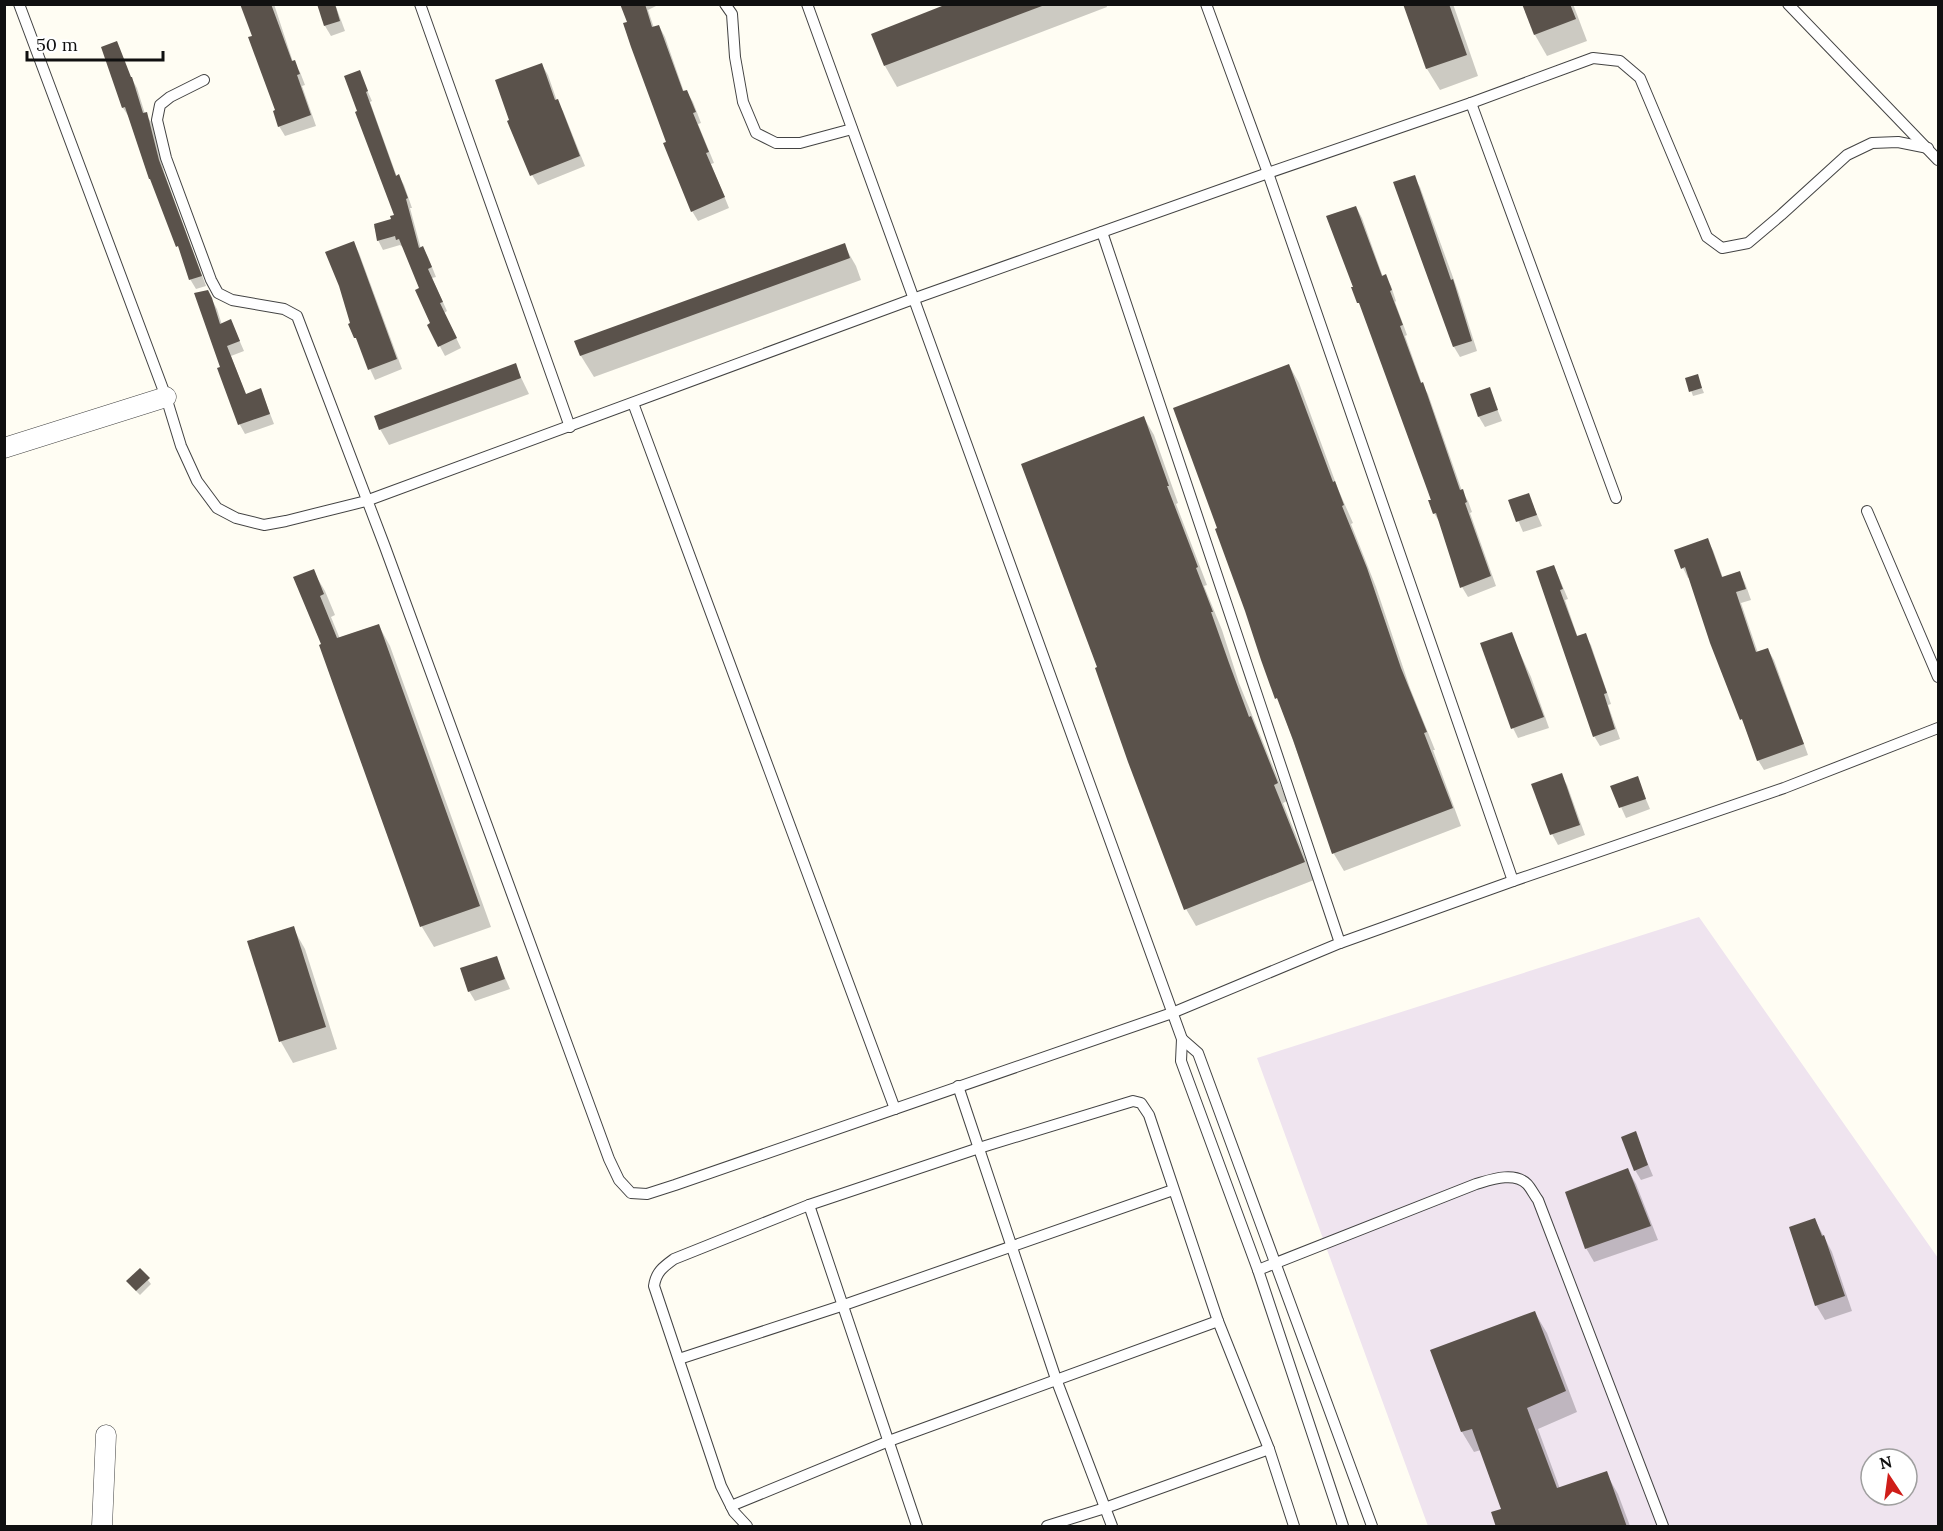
<svg xmlns="http://www.w3.org/2000/svg" width="1943" height="1531" font-family="Lora,serif">
<rect width="100%" height="100%" fill="#fffdf3"/>
<path fill="#efe4ef" fill-rule="evenodd" d="M 1699,917 L 1938,1258 L 1938,1526 L 1428,1526 L 1257,1058 ZM 1871,1459 L 1907,1459 L 1907,1495 L 1871,1495 Z"/>
<g fill="#0003">
<polygon points="243,4 274,4 293,62 300,72 305,85 302,86 316,126 285,136 279,126 277,111"/>
<polygon points="318,4 335,4 345,31 331,36 325,26"/>
<polygon points="622,4 655,4 656,6 648,10 654,28 659,26 665,37 684,92 687,92 693,102 701,123 698,124 714,163 711,164 729,208 698,221 692,211"/>
<polygon points="952,4 1106,4 1107,7 897,87 885,66"/>
<polygon points="1404,4 1453,4 1478,76 1440,90 1427,69"/>
<polygon points="1524,4 1573,4 1587,41 1547,56 1535,35"/>
<polygon points="542,65 548,75 557,101 563,111 585,166 538,185 532,175"/>
<polygon points="359,72 372,101 370,102 397,177 399,176 404,185 412,208 410,208 421,249 423,248 428,257 436,277 432,278 447,311 444,313 461,348 445,356 429,326 432,324 421,289 404,248 400,245 383,250 378,240 374,226 392,220 396,216"/>
<polygon points="132,79 137,88 145,114 152,123 164,172 206,286 196,289 190,279 182,254 129,117 123,108"/>
<polygon points="1414,177 1420,187 1458,291 1477,351 1460,357 1454,347"/>
<polygon points="1356,207 1362,218 1383,277 1385,276 1391,286 1396,301 1395,302 1407,335 1405,336 1422,384 1428,394 1462,491 1468,501 1472,512 1470,513 1496,586 1468,597 1462,587 1440,523 1434,513"/>
<polygon points="354,243 359,253 402,369 375,380 356,338 352,324"/>
<polygon points="844,245 856,266 861,280 594,377 581,356 576,342"/>
<polygon points="207,291 217,309 222,325 231,321 244,351 231,356 246,395 261,390 274,424 245,434 240,425 219,369 222,368"/>
<polygon points="515,365 529,394 389,445 380,429"/>
<polygon points="1289,365 1299,383 1338,489 1353,523 1351,524 1376,587 1410,688 1435,750 1433,750 1461,826 1344,871 1334,854 1217,529"/>
<polygon points="1697,376 1704,393 1693,396 1687,379"/>
<polygon points="1489,389 1502,421 1485,427 1479,417"/>
<polygon points="1144,418 1154,435 1178,503 1176,504 1207,585 1204,586 1222,630 1239,683 1287,801 1283,803 1314,880 1196,926 1186,909"/>
<polygon points="1528,494 1542,526 1523,532 1510,501"/>
<polygon points="1707,540 1713,550 1723,578 1740,573 1745,583 1751,600 1741,603 1758,653 1768,650 1774,660 1808,755 1764,770 1758,760 1712,643 1690,578 1688,578 1683,568 1676,551"/>
<polygon points="1554,566 1568,599 1565,600 1578,638 1585,635 1591,645 1611,704 1608,705 1620,739 1600,746 1594,736"/>
<polygon points="313,571 325,591 335,615 331,617 340,639 379,626 390,646 491,927 434,947 422,927 321,646 323,645"/>
<polygon points="1511,634 1531,677 1549,728 1518,738 1513,728"/>
<polygon points="1561,775 1567,785 1585,835 1558,845 1552,834"/>
<polygon points="1637,778 1650,809 1626,818 1612,787"/>
<polygon points="293,928 305,949 337,1049 293,1063 281,1042 249,942"/>
<polygon points="496,957 510,989 475,1001 469,991"/>
<polygon points="1635,1133 1653,1176 1641,1180 1635,1170"/>
<polygon points="1628,1170 1636,1184 1658,1240 1594,1262 1586,1248"/>
<polygon points="1815,1220 1832,1252 1852,1311 1825,1320 1816,1305"/>
<polygon points="140,1270 151,1284 140,1295 131,1286"/>
<polygon points="1535,1313 1547,1333 1577,1412 1538,1429 1560,1489 1606,1473 1618,1494 1630,1526 1498,1526 1503,1510 1481,1450 1474,1452 1462,1432"/>
</g>
<g fill="#5a524b">
<polygon points="240,4 271,4 292,61 295,60 300,74 297,75 311,115 278,127 273,111 275,110 248,37 252,36"/>
<polygon points="317,4 335,4 340,21 324,26"/>
<polygon points="620,4 645,4 652,27 659,25 683,91 687,90 696,112 693,113 709,152 706,153 725,197 691,212 663,143 666,142 631,47 623,23 627,22"/>
<polygon points="947,4 1042,4 1042,6 884,66 871,34"/>
<polygon points="1403,4 1449,4 1467,55 1426,69"/>
<polygon points="1522,4 1570,4 1576,19 1534,35"/>
<polygon points="117,41 131,77 132,77 143,113 147,112 159,160 202,276 189,280 178,246 176,247 150,179 149,179 125,107 122,108 101,47"/>
<polygon points="542,63 555,100 558,99 580,156 530,176 507,121 509,120 495,80"/>
<polygon points="360,70 368,91 366,92 396,176 399,174 408,198 406,199 419,248 423,246 432,267 428,269 443,302 440,303 457,338 438,347 427,325 430,323 415,290 419,288 399,239 396,240 395,236 377,241 374,224 391,219 390,216 394,215 355,112 357,111 344,76"/>
<polygon points="1415,175 1451,280 1453,279 1472,341 1453,347 1393,182"/>
<polygon points="1356,206 1382,276 1386,274 1392,290 1390,291 1403,325 1400,326 1421,383 1423,382 1460,490 1463,489 1467,502 1465,503 1491,576 1460,588 1436,513 1433,514 1428,500 1431,500 1359,303 1357,303 1351,287 1353,287 1326,216"/>
<polygon points="354,241 397,359 368,370 356,338 354,338 348,324 350,323 339,286 325,252"/>
<polygon points="845,243 850,258 580,356 574,341"/>
<polygon points="208,290 212,298 220,324 231,319 240,341 227,346 246,394 261,388 270,414 238,425 217,368 220,367 194,293"/>
<polygon points="516,363 521,378 379,430 374,416"/>
<polygon points="1289,364 1333,482 1335,481 1344,505 1342,506 1367,568 1401,668 1427,732 1424,733 1453,808 1332,854 1293,740 1277,698 1275,699 1261,660 1245,611 1215,529 1217,528 1173,408"/>
<polygon points="1698,374 1702,388 1689,392 1685,378"/>
<polygon points="1490,387 1498,410 1478,417 1470,394"/>
<polygon points="1144,416 1169,486 1167,486 1198,567 1196,568 1213,612 1211,612 1229,663 1249,717 1251,716 1278,783 1274,785 1305,862 1184,910 1128,762 1095,668 1097,667 1021,464"/>
<polygon points="1529,493 1537,515 1516,522 1508,500"/>
<polygon points="1708,538 1722,577 1740,571 1746,589 1736,592 1756,652 1768,648 1804,744 1757,761 1742,719 1740,720 1710,643 1685,567 1681,569 1674,550"/>
<polygon points="1554,565 1563,589 1560,590 1577,636 1586,633 1594,656 1607,693 1604,694 1615,729 1593,737 1536,571"/>
<polygon points="314,569 324,594 320,596 337,638 379,624 480,906 420,927 319,645 321,644 293,577"/>
<polygon points="1512,632 1544,717 1511,729 1480,643"/>
<polygon points="1562,773 1580,825 1550,835 1531,784"/>
<polygon points="1638,776 1646,799 1619,808 1610,786"/>
<polygon points="294,926 326,1027 279,1042 247,941"/>
<polygon points="497,956 505,979 468,992 460,968"/>
<polygon points="1636,1131 1648,1165 1634,1171 1621,1137"/>
<polygon points="1628,1168 1651,1226 1585,1249 1565,1192"/>
<polygon points="1815,1218 1822,1236 1824,1235 1845,1296 1815,1306 1789,1227"/>
<polygon points="140,1268 150,1278 136,1291 126,1281"/>
<polygon points="1535,1311 1566,1391 1527,1408 1557,1488 1607,1471 1627,1527 1496,1527 1491,1512 1501,1509 1472,1429 1461,1432 1430,1350"/>
</g>
<g fill="none" stroke-linecap="round" stroke-linejoin="round">
<defs>
<g id="lane">
<polyline points="19,4 166,397 181,446 197,481 217,508 236,518 264,525 286,521 366,501 913,299 1268,173 1471,103 1593,58 1620,61 1640,78 1707,237 1722,248 1748,243 1781,215 1847,155 1872,143 1898,142 1928,148"/>
<polyline points="420,4 570,427"/>
<polyline points="725,4 732,14 735,57 743,102 756,133 776,143 800,143 852,129"/>
<polyline points="807,4 1182,1039 1181,1061 1258,1270 1343,1526"/>
<polyline points="1206,4 1268,173 1513,881"/>
<polyline points="1788,4 1938,160"/>
<polyline points="204,80 170,97 160,105 157,120 166,158 211,280 218,293 232,300 284,309 297,316 385,547 609,1159 619,1180 631,1193 647,1194 675,1185 1172,1013 1340,943 1513,881 1784,788 1938,728"/>
<polyline points="1471,103 1616,498"/>
<polyline points="1102,232 1340,943"/>
<polyline points="633,403 895,1109"/>
<polyline points="1867,511 1938,677"/>
<polyline points="1182,1039 1198,1053 1372,1526"/>
<polyline points="958,1086 1056,1379 1112,1526"/>
<polyline points="809,1205 917,1526"/>
<path d="M 1258,1270 L 1476,1184 C 1490,1180 1514,1171 1527,1184 C 1531,1188 1534,1195 1538,1200 L 1663,1526"/>
<polyline points="679,1359 844,1305 1173,1190"/>
<polyline points="731,1506 889,1441 1218,1321"/>
<path d="M 747,1526 L 734,1512 L 721,1486 L 654,1286 C 656,1272 663,1267 674,1259 L 809,1205 L 979,1148 L 1133,1101 L 1141,1103 L 1149,1115 L 1218,1321 L 1269,1449 L 1294,1526"/>
<polyline points="1047,1526 1105,1508 1269,1449"/>
</g>
<g id="street">
<polyline points="4,448 166,397"/>
<polyline points="102,1526 106,1435"/>
</g>
</defs>
<use href="#lane" stroke="#434343" stroke-width="12"/>
<use href="#street" stroke="#434343" stroke-width="21"/>
<use href="#lane" stroke="#fff" stroke-width="10"/>
<use href="#street" stroke="#fff" stroke-width="20"/>
</g>
<rect width="1943" height="1531" fill="none" stroke="#101010" stroke-width="12"/>
<g transform="translate(1889 1477) rotate(347)"><circle r="28" fill="#ffffff" stroke="#9f9f9f" stroke-width="1.5"/>
<path d="M0-4.5L10 22L0 15L-10 22Z" fill="#cf1d19"/>
<text y="-9" font-size="16" font-weight="bold" text-anchor="middle" fill="#101010">N</text>
</g>
<path d="M27 51v9h136v-9" fill="none" stroke="#101010" stroke-width="3"/>
<text x="36" y="51" font-size="18" fill="#101010" stroke="#ffffff" stroke-width="4.5" paint-order="stroke">50 m</text>
</svg>
